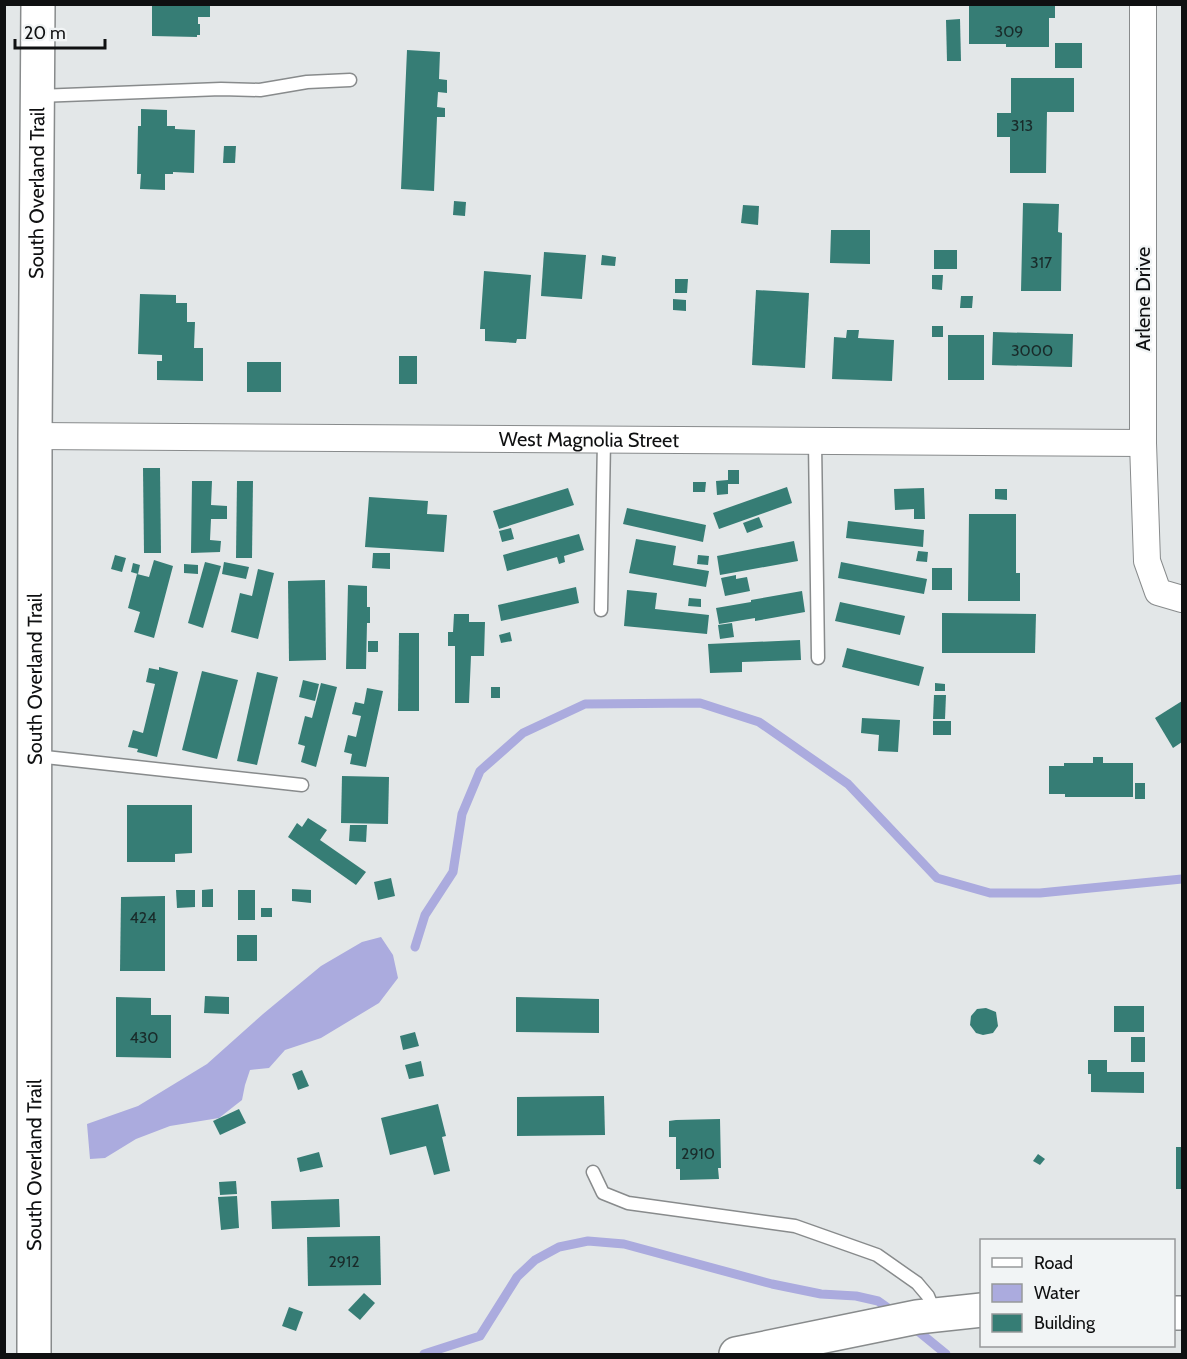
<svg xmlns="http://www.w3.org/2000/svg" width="1187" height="1359" font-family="Cabin,sans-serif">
<rect width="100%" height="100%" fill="#e3e7e8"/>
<polygon fill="#ababde" points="381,937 393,955 398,978 379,1003 321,1038 285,1050 269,1068 250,1070 245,1085 242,1100 219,1118 170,1126 136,1139 105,1158 90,1159 87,1124 138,1106 207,1064 263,1014 321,966 362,942"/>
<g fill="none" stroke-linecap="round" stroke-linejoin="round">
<g stroke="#ababde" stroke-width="9">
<polyline points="415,947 425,915 453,872 462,814 480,771 523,733 585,704 700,703 759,722 848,784 937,878 990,893 1040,893 1182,879"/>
<polyline points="913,1327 946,1354"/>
<polyline points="424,1354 480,1336 517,1277 535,1260 559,1247 588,1241 624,1244 772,1284 821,1294 856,1296 878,1301 895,1313"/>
</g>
</g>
<g fill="#367d75">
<polygon points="152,4 210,4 210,17 198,17 198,24 200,24 200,35 197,35 197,37 152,36"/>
<polygon points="969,4 1055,4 1055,18 1049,18 1049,47 1006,47 1006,44 969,44"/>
<polygon points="960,19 961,61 947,61 946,20"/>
<rect x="1055" y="43" width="27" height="25"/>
<polygon points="407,50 440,52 439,79 447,80 447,93 438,92 437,107 445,108 445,117 437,117 434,191 401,189"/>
<polygon points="1011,78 1074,78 1074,112 1047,112 1046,173 1010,173 1010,137 997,137 997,113 1011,113"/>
<polygon points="141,109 167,110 167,126 175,126 175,129 195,130 194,173 173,172 173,174 165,174 165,190 140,189 141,174 137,174 138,126 141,126"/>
<polygon points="224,146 236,146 235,163 223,163"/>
<polygon points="454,201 466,202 465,216 453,215"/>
<polygon points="1023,203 1059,204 1058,232 1062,233 1061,291 1021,291"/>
<polygon points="743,205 759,206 758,225 741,223"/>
<polygon points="831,230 870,230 870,264 830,263"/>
<rect x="934" y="250" width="23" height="19"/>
<polygon points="544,252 586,255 582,299 541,296"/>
<polygon points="602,255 616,257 615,266 601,265"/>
<polygon points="484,271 531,275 526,339 517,339 516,343 485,341 485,329 480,329"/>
<polygon points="932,275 943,275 942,290 932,289"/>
<polygon points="675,279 688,279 687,293 675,293"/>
<polygon points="756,290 809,293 805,368 752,365"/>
<polygon points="140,294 176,295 176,303 187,303 187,322 195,322 194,348 203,348 203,381 157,380 157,361 162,361 162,355 138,354"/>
<polygon points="961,296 973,296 972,308 960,308"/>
<polygon points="673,299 686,300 686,311 673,310"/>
<rect x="932" y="326" width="11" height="11"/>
<polygon points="847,330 859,330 858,338 894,340 892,381 832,379 834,337 846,338"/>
<polygon points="993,332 1073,334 1072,367 992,365"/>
<rect x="948" y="335" width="36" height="45"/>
<rect x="399" y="356" width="18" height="28"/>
<rect x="247" y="362" width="34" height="30"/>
<polygon points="143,468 160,468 161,553 144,553"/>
<polygon points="728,470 739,470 739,484 728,484 728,494 717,495 716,481 728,480"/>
<polygon points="192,481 212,481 211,505 227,506 227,519 211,519 210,540 221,541 220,552 191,553"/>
<polygon points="237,481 253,481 252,558 236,558"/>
<polygon points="693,482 706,482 705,492 693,492"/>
<polygon points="787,487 792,503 719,529 713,513"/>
<polygon points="568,488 574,505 499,529 493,511"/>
<polygon points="924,488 925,519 914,519 914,509 895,510 894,489"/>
<polygon points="995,489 1007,489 1007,500 995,499"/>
<polygon points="369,497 428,501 427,514 447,515 444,552 365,547"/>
<polygon points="627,508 706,525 703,542 623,524"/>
<polygon points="969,514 1016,514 1016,573 1020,573 1020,601 968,601"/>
<polygon points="759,517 763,527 747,533 743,523"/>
<polygon points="848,521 924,530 923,547 846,538"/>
<polygon points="511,528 514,539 502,542 499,531"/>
<polygon points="579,534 584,550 564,556 565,562 559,564 557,557 507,571 503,555"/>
<polygon points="636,539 676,546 673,565 709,571 706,587 629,573"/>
<polygon points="794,541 798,561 720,575 717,556"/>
<polygon points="918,551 928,552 927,562 916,561"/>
<polygon points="373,553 390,553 390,569 372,568"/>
<polygon points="115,555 126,558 122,572 111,569"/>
<polygon points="698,555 709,556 708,565 697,564"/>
<polygon points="154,560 173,566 154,638 134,632 140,612 128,608 137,574 149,577"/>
<polygon points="205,562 221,566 203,628 188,623"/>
<polygon points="224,562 249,567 246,579 222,574"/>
<polygon points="841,562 927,579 924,594 838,578"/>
<polygon points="133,563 140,565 138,574 131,572"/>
<polygon points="184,564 198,565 198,574 184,573"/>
<rect x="932" y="568" width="20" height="22"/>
<polygon points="258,569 274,573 258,639 231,632 240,593 252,596"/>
<polygon points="736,575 736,579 747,577 750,591 725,596 721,578"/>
<polygon points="325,580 326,660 289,661 288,581"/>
<polygon points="348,585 367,586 367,607 370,607 370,623 367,623 366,669 346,669"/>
<polygon points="576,587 579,603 501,621 498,605"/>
<polygon points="627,590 657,593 655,609 709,615 707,634 624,626"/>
<polygon points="802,591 805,612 755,621 755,618 719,624 716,608 751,602 751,600"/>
<polygon points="689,598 701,599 701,607 688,606"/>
<polygon points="840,602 905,616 900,635 835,621"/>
<polygon points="942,613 1036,614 1035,653 942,653"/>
<polygon points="454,614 469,614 469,622 485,622 484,656 471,656 469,703 455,703 455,646 448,646 448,632 453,632"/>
<polygon points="732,623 734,637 720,639 718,625"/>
<polygon points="510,632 512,641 501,643 499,635"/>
<polygon points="399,633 419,633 419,711 398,711"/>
<polygon points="800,640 801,660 742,662 742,672 710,673 708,644"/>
<rect x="368" y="641" width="10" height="11"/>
<polygon points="847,648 924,667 919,686 842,667"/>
<polygon points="159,667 178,672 157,757 137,752 138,749 128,747 133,730 143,733 155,684 146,682 149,668 159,670"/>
<polygon points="202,671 238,680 217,759 182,750"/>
<polygon points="257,672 278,677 257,765 237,761"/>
<polygon points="303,680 319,684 315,701 299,697"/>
<polygon points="321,683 337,687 316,767 301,762 305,746 298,744 305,716 312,718"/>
<polygon points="935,683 945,684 945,691 935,691"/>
<rect x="491" y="687" width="9" height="11"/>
<polygon points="367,688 383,691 366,767 350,764 352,754 344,752 348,735 356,737 361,716 352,714 355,702 364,704"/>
<polygon points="934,695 946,695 945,719 933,719"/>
<polygon points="1182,701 1182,742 1173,748 1155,718"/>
<polygon points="862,718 900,720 898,752 878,751 879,735 861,733"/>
<rect x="933" y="721" width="18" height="14"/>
<polygon points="1093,757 1103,757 1103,763 1133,763 1133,797 1065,797 1065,794 1049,794 1049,766 1064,766 1064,763 1093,763"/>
<polygon points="342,776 389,777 388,824 341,823"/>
<rect x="1135" y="783" width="10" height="16"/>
<polygon points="127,805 192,805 192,853 175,854 175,862 127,862"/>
<polygon points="308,818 327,830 320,840 366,872 356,885 288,837 297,823 302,827"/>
<polygon points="350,825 367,825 366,842 349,841"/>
<polygon points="391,878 395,896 378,900 374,882"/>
<polygon points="213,889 213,907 202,907 202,890"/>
<polygon points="292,889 311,890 311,903 292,901"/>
<polygon points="176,890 195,890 195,907 177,908"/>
<rect x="238" y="890" width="17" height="30"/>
<polygon points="165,896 165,971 120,971 121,897"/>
<rect x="261" y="908" width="11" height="9"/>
<rect x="237" y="935" width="20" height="26"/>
<polygon points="205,996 229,997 229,1014 204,1013"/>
<polygon points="116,997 151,998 151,1015 171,1015 171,1058 116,1057"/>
<polygon points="516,997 599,999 599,1033 516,1032"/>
<rect x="1114" y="1006" width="30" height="26"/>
<polygon points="986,1008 996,1012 998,1026 993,1033 983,1035 976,1033 970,1025 971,1016 977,1009"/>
<polygon points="415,1032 419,1046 403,1050 400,1036"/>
<rect x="1131" y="1037" width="14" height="25"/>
<polygon points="1088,1060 1107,1060 1107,1072 1144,1072 1144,1093 1091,1092 1091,1074 1088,1074"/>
<polygon points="421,1061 424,1076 409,1079 405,1065"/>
<polygon points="302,1070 309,1086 298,1090 292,1074"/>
<polygon points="604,1096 605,1135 517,1136 517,1097"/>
<polygon points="438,1104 446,1136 442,1137 450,1171 434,1175 426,1146 390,1155 381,1118"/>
<polygon points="239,1109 246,1123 220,1135 213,1121"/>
<polygon points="720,1119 721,1168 718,1168 719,1179 680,1180 680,1169 676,1169 676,1137 669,1137 669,1121 676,1120"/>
<rect x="1176" y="1147" width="6" height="42"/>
<polygon points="319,1152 323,1167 300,1172 297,1158"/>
<polygon points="1038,1154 1045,1159 1040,1165 1033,1161"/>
<polygon points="236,1181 237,1194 220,1195 219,1182"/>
<polygon points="237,1196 239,1228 221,1230 218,1197"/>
<polygon points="339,1199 340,1227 272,1229 271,1201"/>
<polygon points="380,1236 381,1285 308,1286 307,1237"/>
<polygon points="364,1293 375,1303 360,1320 348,1310"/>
<polygon points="289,1307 303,1312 296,1331 282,1326"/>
</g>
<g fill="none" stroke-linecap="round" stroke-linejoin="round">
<defs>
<g id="service">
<polyline points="38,96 221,89 260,90 307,82 350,80"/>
<polyline points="815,441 818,658"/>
<polyline points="601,610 604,440"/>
<polyline points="36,756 302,785"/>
<polyline points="593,1172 603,1193 628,1203 795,1226 877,1255 917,1283 928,1296 935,1313"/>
</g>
<g id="minor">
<polyline points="1143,4 1143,443 1147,561 1158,592 1182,599"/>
<path id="s1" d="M 35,436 L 1143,443"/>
</g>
<g id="secondary">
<path id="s2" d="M 34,1354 L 35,436 L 38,4"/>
</g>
<g id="primary">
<polyline points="1174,1313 1182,1313"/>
<polyline points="736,1354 917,1317 982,1310"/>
</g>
</defs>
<use href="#service" stroke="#888b8c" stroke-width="15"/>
<use href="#minor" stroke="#888b8c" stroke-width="28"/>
<use href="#secondary" stroke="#888b8c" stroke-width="36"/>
<use href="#primary" stroke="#888b8c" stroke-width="36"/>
<use href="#service" stroke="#fff" stroke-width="12"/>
<use href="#minor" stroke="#fff" stroke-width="26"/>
<use href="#secondary" stroke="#fff" stroke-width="33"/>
<use href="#primary" stroke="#fff" stroke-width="33"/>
</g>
<g text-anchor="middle" stroke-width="4.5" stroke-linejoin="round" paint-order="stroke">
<g font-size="16" fill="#192b2a">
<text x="1009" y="37">309</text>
<text x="1022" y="131">313</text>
<text x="1041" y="268">317</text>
<text x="1032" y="356">3000</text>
<text x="143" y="923">424</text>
<text x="144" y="1043">430</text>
<text x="698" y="1159">2910</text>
<text x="344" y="1267">2912</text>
</g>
<g font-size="20" fill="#0f1011" stroke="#f1f4f5">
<text dy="7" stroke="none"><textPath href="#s2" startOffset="1161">South Overland Trail</textPath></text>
<text transform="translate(1143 299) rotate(-90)" y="7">Arlene Drive</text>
<text dy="7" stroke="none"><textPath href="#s1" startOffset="554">West Magnolia Street</textPath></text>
<text dy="7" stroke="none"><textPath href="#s2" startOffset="675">South Overland Trail</textPath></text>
<text dy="7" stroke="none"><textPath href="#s2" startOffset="189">South Overland Trail</textPath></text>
</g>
</g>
<rect width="1187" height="1359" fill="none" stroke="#0f1011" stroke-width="12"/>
<rect x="980" y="1239" width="195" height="108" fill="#f1f4f5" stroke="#97999a" stroke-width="1.5"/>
<rect x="992" y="1258" width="30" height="9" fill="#ffffff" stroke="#97999a" stroke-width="1.5"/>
<text x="1034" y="1269" font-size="18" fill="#0f1011">Road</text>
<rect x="992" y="1284" width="30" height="18" fill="#ababde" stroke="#97999a" stroke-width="1.5"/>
<text x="1034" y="1299" font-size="18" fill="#0f1011">Water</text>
<rect x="992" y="1314" width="30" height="18" fill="#367d75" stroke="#97999a" stroke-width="1.5"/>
<text x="1034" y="1329" font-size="18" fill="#0f1011">Building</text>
<path d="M15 39v9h90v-9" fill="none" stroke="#0f1011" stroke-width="3"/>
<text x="24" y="39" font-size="18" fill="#0f1011" stroke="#f1f4f5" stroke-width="4.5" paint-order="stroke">20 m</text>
</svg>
